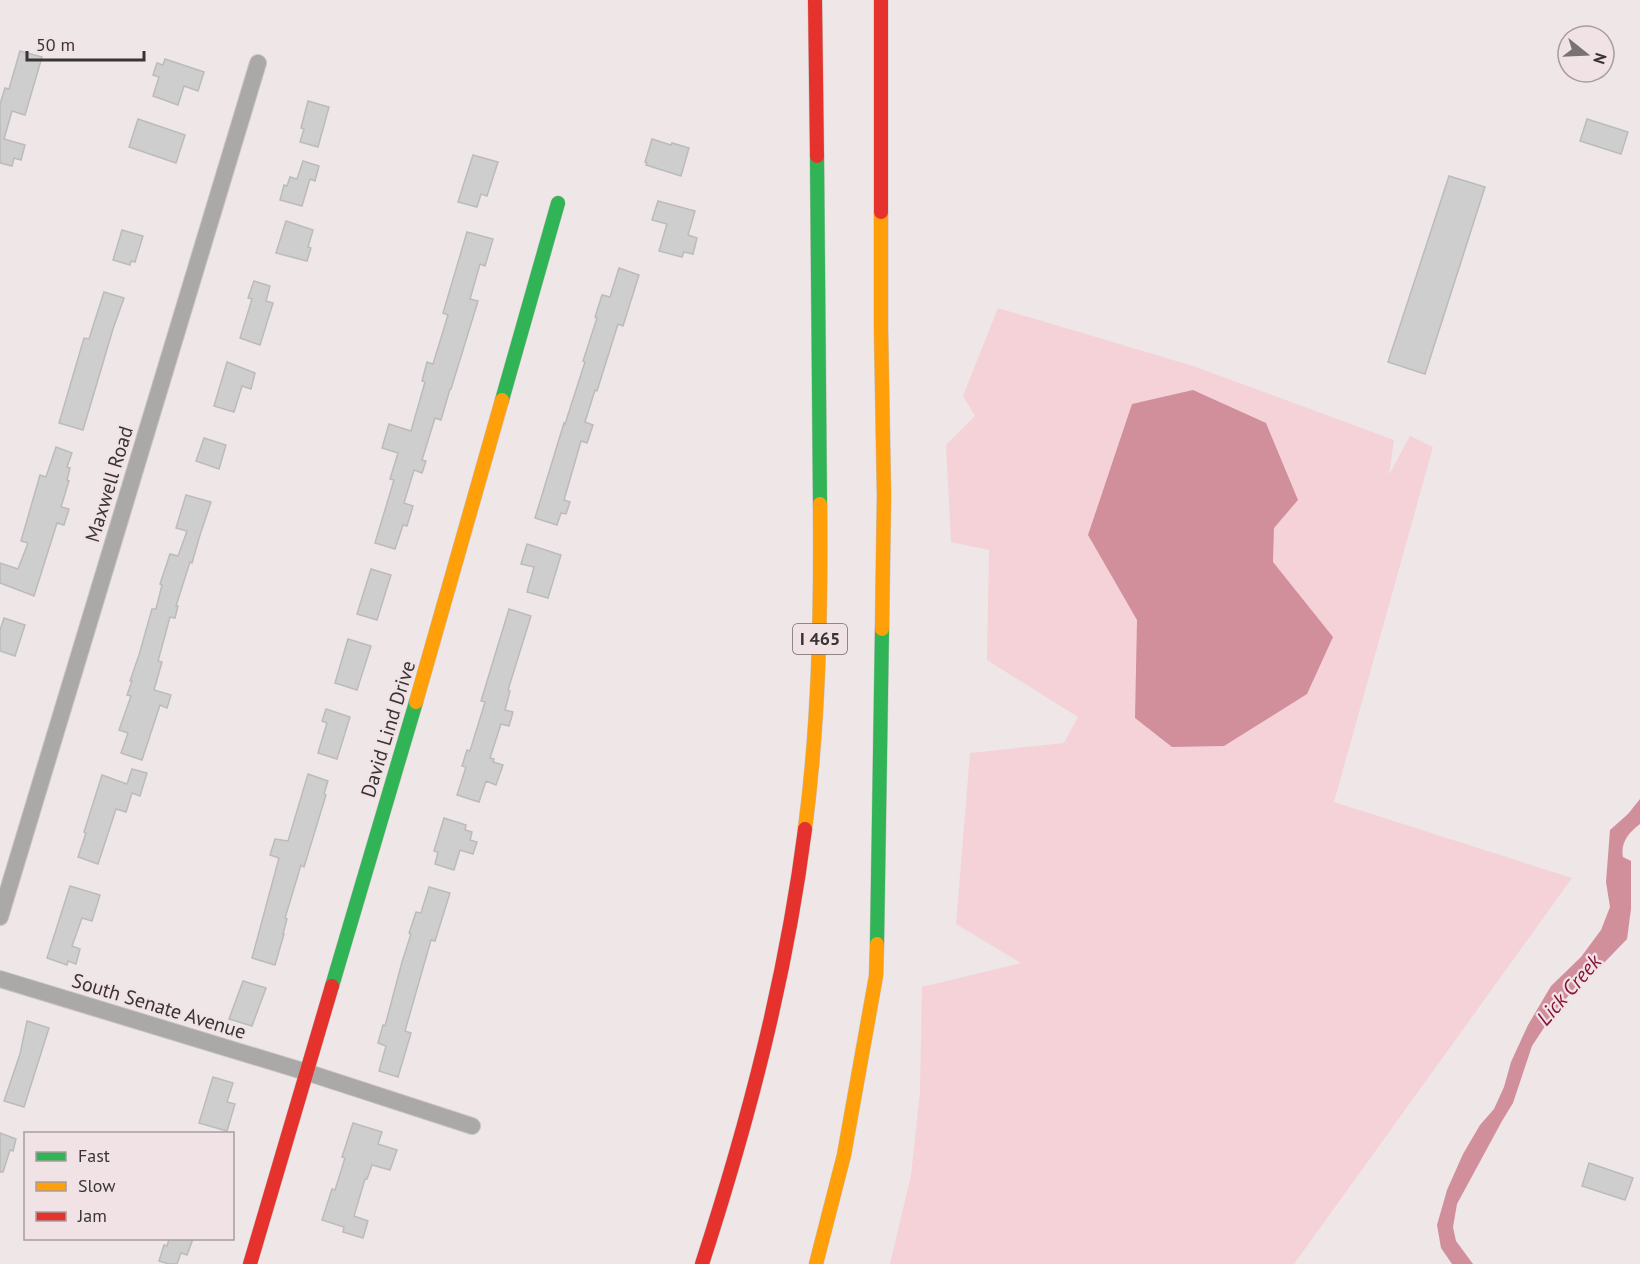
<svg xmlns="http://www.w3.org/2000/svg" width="1640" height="1264" font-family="'PT Sans',sans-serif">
<rect width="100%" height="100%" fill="#eee6e7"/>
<polygon fill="#f5d2d7" points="998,308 1193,366 1394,440 1389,475 1410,436 1433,447 1334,802 1572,878 1294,1264 890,1264 911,1175 920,1092 922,987 1021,963 956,924 970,753 1064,743 1078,717 987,660 989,550 951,542 946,445 975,416 963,396"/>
<g fill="#d18f9c">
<polygon points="1193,390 1266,423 1298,500 1274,528 1273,562 1333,637 1307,694 1224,746 1172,747 1135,718 1137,620 1088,535 1132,404"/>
<path d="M 1640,799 L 1640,824 C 1629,832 1620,843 1623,857 L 1631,861 L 1631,909 L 1627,939 L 1600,967 L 1582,979 L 1551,1017 L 1532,1046 L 1513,1103 L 1502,1121 L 1457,1204 L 1453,1227 L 1456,1241 L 1473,1264 L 1452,1264 L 1441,1248 L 1437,1225 L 1447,1190 L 1463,1154 L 1480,1125 L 1494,1109 L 1504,1087 L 1511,1062 L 1528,1025 L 1551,986 L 1581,957 L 1601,930 L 1610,907 L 1606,882 L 1610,830 L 1628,814 Z"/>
</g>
<g fill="#cfcece" stroke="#bcbbbb" stroke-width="1.5">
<polygon points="20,51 42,57 25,115 12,111 4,139 25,145 21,160 14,158 12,166 0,163 0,104 5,88 9,89"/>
<polygon points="165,59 204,72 198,91 184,86 178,105 153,96 159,77 153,75 157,63 163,65"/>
<polygon points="308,101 329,107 318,147 300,142 304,129 301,128"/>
<polygon points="138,119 185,135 176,163 129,147"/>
<polygon points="1587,119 1628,132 1621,154 1580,141"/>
<polygon points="652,139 671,145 672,143 689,148 681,176 646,165 647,163 645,162"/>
<polygon points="473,155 498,162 487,196 481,194 477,207 458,202"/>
<polygon points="303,161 319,166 315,181 310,179 302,206 280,200 284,185 287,186 290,177 297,179"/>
<polygon points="1449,176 1485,187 1425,374 1388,362"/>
<polygon points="658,201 695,211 688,235 697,238 693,254 684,252 682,257 659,251 667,224 652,220"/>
<polygon points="286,221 313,230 308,247 311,248 307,261 276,253"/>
<polygon points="122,230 143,236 135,262 131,261 130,265 113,260"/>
<polygon points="467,232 493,239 485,266 480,264 470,299 478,301 451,389 450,389 441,420 435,418 422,460 426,461 422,473 414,470 404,503 413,506 407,526 403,525 395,549 375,543 394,480 390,479 398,453 382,448 389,424 411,431 425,382 422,381 427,362 433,364 448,315 443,313"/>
<polygon points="619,268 639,275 623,326 618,324 597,391 595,390 585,422 593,425 587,443 581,441 564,500 570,502 566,514 561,513 557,525 535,518 564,423 565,424 585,362 583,361 597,318 595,317 602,295 610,297"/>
<polygon points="254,281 270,286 266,301 273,303 260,345 240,338 252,299 248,298"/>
<polygon points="104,292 124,298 113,329 83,430 59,423 84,338 89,339"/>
<polygon points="227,362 255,373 251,389 242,386 234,412 214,406"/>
<polygon points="204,438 226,445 219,469 196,461"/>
<polygon points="56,447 72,453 67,467 70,468 67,480 69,481 61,507 69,509 64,525 57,523 34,596 0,583 0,563 18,569 28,543 21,541 40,475 46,477"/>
<polygon points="186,495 211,502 200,535 192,563 190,562 176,606 178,606 175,618 170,617 158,661 162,662 154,690 171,695 167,708 160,705 142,760 121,753 128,733 119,730 131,696 127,695 132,681 130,681 139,655 152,609 156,609 162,585 160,584 170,554 178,556 187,531 176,528"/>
<polygon points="527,544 561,555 548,598 527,592 534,567 521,564"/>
<polygon points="371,569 391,575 377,620 357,614"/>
<polygon points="509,609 531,616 508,690 510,691 505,710 513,712 509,726 501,724 490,758 494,759 493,762 503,765 496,785 486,781 479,802 457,795 466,767 462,766 467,750 470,751 485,702 481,701"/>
<polygon points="4,618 25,625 15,656 0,651 0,630"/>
<polygon points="348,639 371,646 357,690 335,683"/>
<polygon points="326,709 350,717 337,759 318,753 327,723 322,721"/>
<polygon points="132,769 147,773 140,796 132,793 126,812 116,809 98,864 78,857 86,833 84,832 102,775 127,784"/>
<polygon points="308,774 328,781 324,794 326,795 304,867 301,865 285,918 287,919 283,934 284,934 275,965 252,958 279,858 270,855 275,839 288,841"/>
<polygon points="444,818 466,825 465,830 472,832 470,840 477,842 473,854 460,850 454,870 435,864 438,852 434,851"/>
<polygon points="70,886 100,895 92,921 82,918 72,946 80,949 76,964 68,961 67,965 47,958"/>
<polygon points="429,887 450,893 435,941 431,940 405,1031 411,1033 398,1077 379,1071 386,1046 378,1043 383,1025 385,1026 402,962 411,934 409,933 416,912 421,913"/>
<polygon points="243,981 266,988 252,1026 229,1019"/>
<polygon points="27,1021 49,1028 24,1107 4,1101 20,1054"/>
<polygon points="213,1077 233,1083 227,1102 235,1104 227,1131 199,1123"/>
<polygon points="353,1123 382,1132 378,1144 397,1150 390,1170 372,1165 367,1179 365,1179 354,1216 368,1221 363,1238 343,1232 344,1227 322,1220 332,1189 335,1190 345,1158 342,1157"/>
<polygon points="0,1133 16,1139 13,1151 10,1150 3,1172 0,1172"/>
<polygon points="1589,1163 1633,1178 1625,1200 1582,1186"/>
<polygon points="169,1239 193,1239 187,1255 181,1253 177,1264 169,1264 159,1261 164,1245 167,1246"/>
</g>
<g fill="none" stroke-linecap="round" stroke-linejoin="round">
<defs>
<g id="street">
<polyline points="0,917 258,63"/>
<polyline points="0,979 306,1072 472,1126"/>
</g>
<g id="fast">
<polyline points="817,156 820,504"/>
<polyline points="502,400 558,203"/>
<polyline points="877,944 882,629"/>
<polyline points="332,986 416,702"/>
</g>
<g id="slow">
<polyline points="881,212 881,329 884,496 882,629"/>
<polyline points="416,702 502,400"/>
<path d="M 805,829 C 819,722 821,613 820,504"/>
<polyline points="816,1264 844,1155 876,976 877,944"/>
</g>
<g id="jam">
<polyline points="815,0 817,156"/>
<polyline points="881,0 881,212"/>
<polyline points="250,1264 332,986"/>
<path d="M 702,1264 C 748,1122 786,978 805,829"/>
</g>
</defs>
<use href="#street" stroke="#c9c3c4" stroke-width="18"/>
<use href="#fast" stroke="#c9c3c4" stroke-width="15"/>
<use href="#slow" stroke="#c9c3c4" stroke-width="15"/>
<use href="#jam" stroke="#c9c3c4" stroke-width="15"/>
<use href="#street" stroke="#aba8a8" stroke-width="16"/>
<use href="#fast" stroke="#30b455" stroke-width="14"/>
<use href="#slow" stroke="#ff9f0a" stroke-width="14"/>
<use href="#jam" stroke="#e5322d" stroke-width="14"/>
</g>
<g text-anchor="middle" stroke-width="4.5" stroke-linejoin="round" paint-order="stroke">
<rect fill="#f1e3e5" stroke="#70686a" stroke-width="1.5" x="793" y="624" width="54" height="30" rx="4.5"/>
<g font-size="18" font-weight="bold" fill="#393435">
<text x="820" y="645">I 465</text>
</g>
<g font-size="20" fill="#393435" stroke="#f1e3e5">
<text transform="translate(109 484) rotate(-73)" y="7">Maxwell Road</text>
<text transform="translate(388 729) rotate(-73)" y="7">David Lind Drive</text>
<text transform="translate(159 1006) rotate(17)" y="7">South Senate Avenue</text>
</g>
<g font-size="21" font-style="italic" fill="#85153a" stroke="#f1e3e5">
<text transform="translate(1569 990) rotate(-49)" y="7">Lick Creek</text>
</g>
</g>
<rect x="24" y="1132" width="210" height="108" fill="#f1e3e5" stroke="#a79d9f" stroke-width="1.5"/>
<rect x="36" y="1152" width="30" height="9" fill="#30b455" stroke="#a79d9f" stroke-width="1.5"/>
<text x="78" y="1162" font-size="18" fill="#393435">Fast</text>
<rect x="36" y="1182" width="30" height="9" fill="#ff9f0a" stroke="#a79d9f" stroke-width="1.5"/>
<text x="78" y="1192" font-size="18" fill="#393435">Slow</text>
<rect x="36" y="1212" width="30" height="9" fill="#e5322d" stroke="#a79d9f" stroke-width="1.5"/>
<text x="78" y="1222" font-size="18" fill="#393435">Jam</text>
<g transform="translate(1586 54) rotate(108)"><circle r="28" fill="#f1e3e5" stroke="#a79d9f" stroke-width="1.5"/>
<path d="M0-4.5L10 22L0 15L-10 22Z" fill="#787273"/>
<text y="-9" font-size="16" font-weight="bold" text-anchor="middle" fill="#393435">N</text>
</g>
<path d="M27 51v9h117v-9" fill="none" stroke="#393435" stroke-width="3"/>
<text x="36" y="51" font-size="18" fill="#393435" stroke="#f1e3e5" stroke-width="4.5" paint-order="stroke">50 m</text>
</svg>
